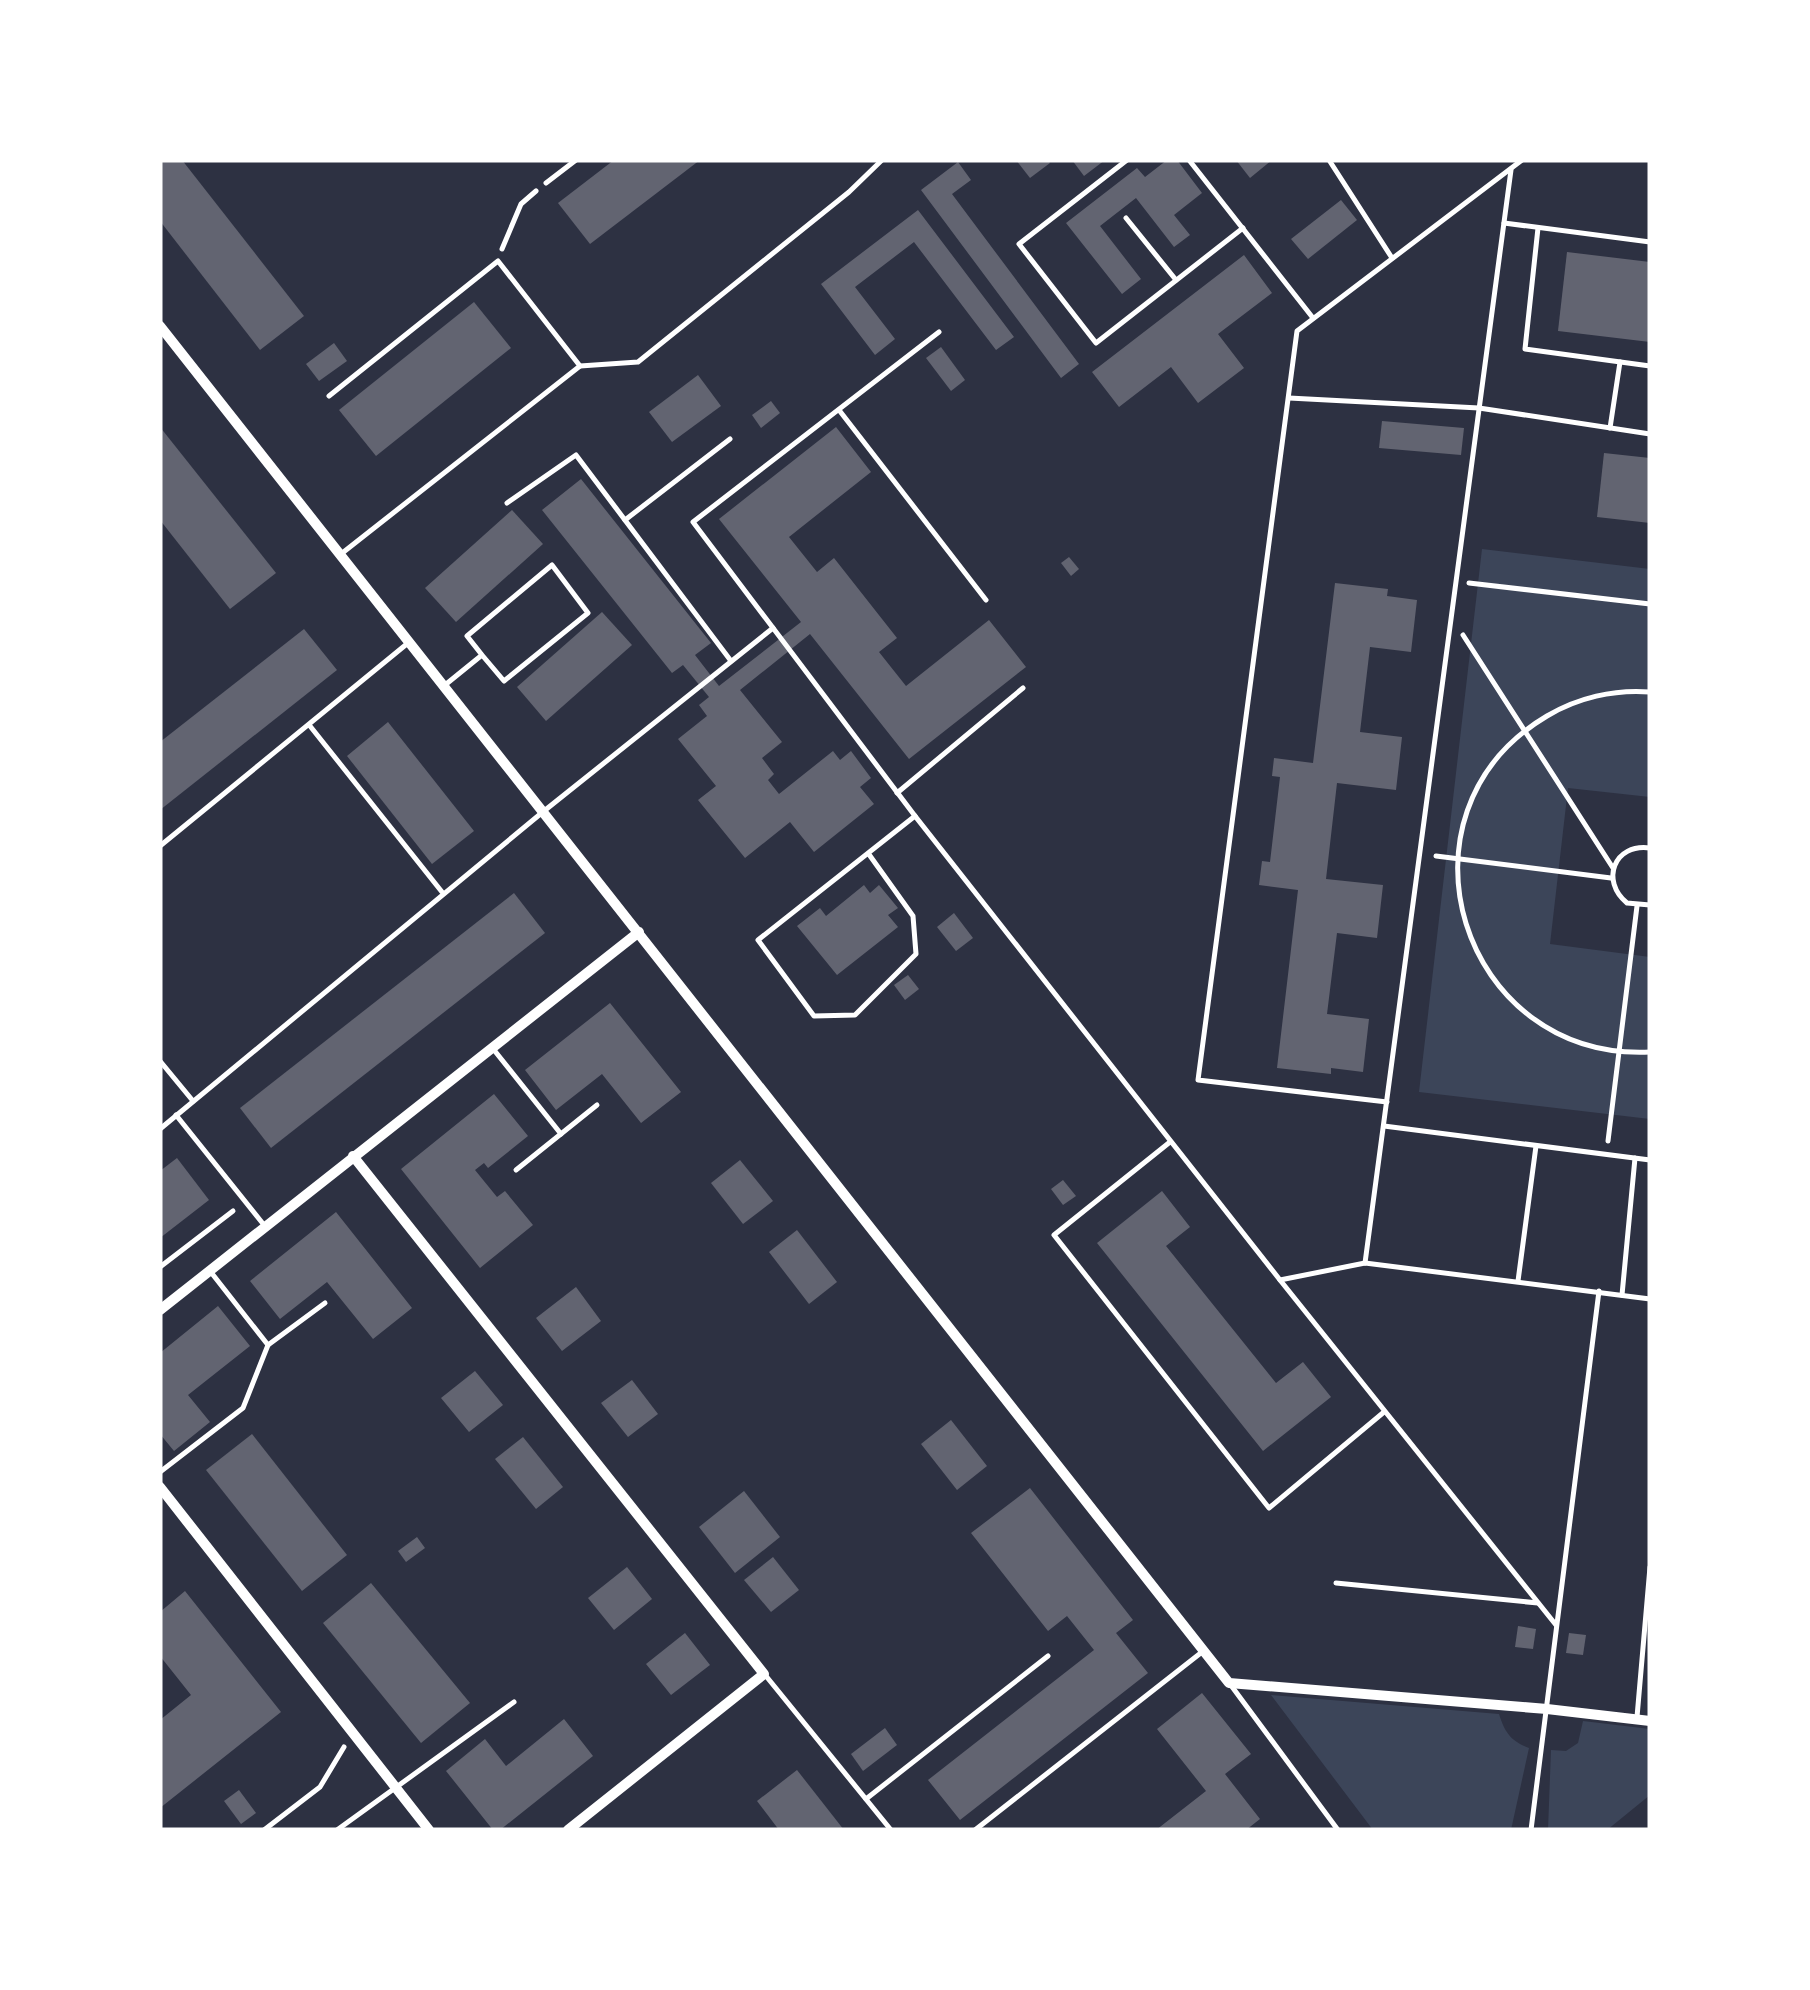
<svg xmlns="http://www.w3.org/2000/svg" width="1810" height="1990" font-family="Inter,sans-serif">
<rect width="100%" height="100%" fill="#2d3142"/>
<g fill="#3c4559">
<polygon points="1482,549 1650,569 1650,797 1568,788 1550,944 1650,957 1650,1119 1419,1092"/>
<path d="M 1271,1695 L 1499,1714 C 1505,1733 1511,1741 1529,1748 L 1511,1830 L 1373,1830 Z"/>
<polygon points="1583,1721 1650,1729 1650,1795 1607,1830 1548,1830 1551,1750 1566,1751 1578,1743"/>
</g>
<g fill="#626471">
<polygon points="160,160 182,160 304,316 260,350 160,221"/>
<polygon points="614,160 700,160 590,244 558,203"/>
<polygon points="1016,160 1048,160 1050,163 1030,178"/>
<polygon points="1072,160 1105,160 1084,176"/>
<polygon points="1167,160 1177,160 1202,193 1174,215 1190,235 1174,247 1136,198 1100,226 1141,279 1122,294 1066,223 1137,168 1145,177"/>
<polygon points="1236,160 1272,160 1250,178"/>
<polygon points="958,162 971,180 952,194 1079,364 1061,378 921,190"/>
<polygon points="1341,200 1357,220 1308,259 1291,239"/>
<polygon points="918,210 1014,337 996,350 914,242 855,287 895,339 875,355 821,284"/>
<polygon points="1567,252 1650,262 1650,342 1558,331"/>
<polygon points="1244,255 1272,293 1218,334 1244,368 1198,403 1171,367 1119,407 1092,372"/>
<polygon points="474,302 511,348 376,456 339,410"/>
<polygon points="334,343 347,361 319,381 306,364"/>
<polygon points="941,347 965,380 951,391 926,358"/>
<polygon points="698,375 721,406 672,442 649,412"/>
<polygon points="771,401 780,413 761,428 752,415"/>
<polygon points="1382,421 1464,428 1461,455 1379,448"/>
<polygon points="160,427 276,573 230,609 160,520"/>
<polygon points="836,427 871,472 789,537 817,572 834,558 897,638 879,652 906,686 989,620 1026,667 909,759 810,634 740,690 782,742 762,758 774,774 768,780 779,794 833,751 840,760 851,751 871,778 860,787 874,804 814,852 790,822 745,858 698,800 716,786 678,739 707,716 699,705 709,697 683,665 672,673 542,510 581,479 711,643 695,655 719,686 801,622 719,519"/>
<polygon points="1604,453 1650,458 1650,523 1597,517"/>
<polygon points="512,510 543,544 456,622 425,588"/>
<polygon points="1069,557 1079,569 1071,576 1061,563"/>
<polygon points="1335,583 1388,589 1387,596 1417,600 1411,652 1370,647 1360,732 1402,737 1396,790 1337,783 1326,879 1383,885 1377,938 1337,933 1327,1014 1369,1019 1363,1072 1331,1068 1331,1074 1277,1068 1298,890 1259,885 1262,861 1270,862 1280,777 1272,776 1274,758 1313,763"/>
<polygon points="602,612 632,645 546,721 517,687"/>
<polygon points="304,629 337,670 160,810 160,742"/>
<polygon points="388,722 474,831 432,864 347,756"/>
<polygon points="864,885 870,893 879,885 898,908 888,915 898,927 837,975 797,926 820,908 826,916"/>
<polygon points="514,893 545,933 271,1148 240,1108"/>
<polygon points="954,913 973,938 956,951 937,927"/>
<polygon points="908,975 919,989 905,1000 894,985"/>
<polygon points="610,1003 681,1092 641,1123 602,1074 556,1110 525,1070"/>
<polygon points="494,1094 528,1136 488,1168 484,1163 475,1170 497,1197 505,1191 533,1225 480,1268 401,1169"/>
<polygon points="177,1158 209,1200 160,1238 160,1171"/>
<polygon points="740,1160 773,1201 743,1224 711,1183"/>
<polygon points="1063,1180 1076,1196 1063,1205 1051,1189"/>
<polygon points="1162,1191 1190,1227 1166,1246 1276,1383 1303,1362 1331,1397 1263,1451 1097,1243"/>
<polygon points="336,1212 412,1308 373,1339 327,1282 280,1319 250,1281"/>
<polygon points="797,1230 837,1282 809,1304 769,1252"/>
<polygon points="576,1287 601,1321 562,1351 536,1318"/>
<polygon points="218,1306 250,1346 188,1395 210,1422 174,1451 160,1434 160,1353"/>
<polygon points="475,1371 503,1405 469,1432 441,1398"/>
<polygon points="632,1380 658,1414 628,1437 601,1403"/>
<polygon points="951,1420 987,1466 957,1490 921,1444"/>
<polygon points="252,1434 347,1555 302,1591 206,1470"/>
<polygon points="523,1437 563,1487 536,1509 495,1459"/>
<polygon points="1030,1488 1133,1620 1116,1633 1148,1673 960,1820 928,1780 1094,1650 1067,1616 1048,1631 971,1533"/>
<polygon points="744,1491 780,1537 735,1573 699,1527"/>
<polygon points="417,1537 425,1548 406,1562 398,1551"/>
<polygon points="773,1557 799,1590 771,1612 744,1580"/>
<polygon points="627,1567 652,1599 614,1630 588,1598"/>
<polygon points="371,1583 470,1703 421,1743 323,1623"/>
<polygon points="185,1591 281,1712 160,1808 160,1720 191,1695 160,1656 160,1612"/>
<polygon points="1518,1626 1536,1629 1533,1649 1515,1647"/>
<polygon points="685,1633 710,1665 671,1695 646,1664"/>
<polygon points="1569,1633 1586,1635 1583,1655 1566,1653"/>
<polygon points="1202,1693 1251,1754 1225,1774 1260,1819 1246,1830 1156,1830 1206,1791 1157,1729"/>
<polygon points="564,1719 593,1756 500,1830 493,1830 446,1771 485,1739 506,1766"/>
<polygon points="885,1728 897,1745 863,1771 851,1754"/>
<polygon points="797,1770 844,1830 779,1830 757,1801"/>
<polygon points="239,1790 256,1813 241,1824 224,1801"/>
</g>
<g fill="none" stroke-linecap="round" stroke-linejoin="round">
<g stroke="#fff" stroke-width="5">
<polyline points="502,249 521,204 536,191"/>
<polyline points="1469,583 1650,604"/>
<polyline points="1463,635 1613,868"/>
<path d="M 1650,692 C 1614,689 1577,698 1547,716 C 1383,813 1461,1061 1650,1052"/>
<path d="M 1650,848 C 1614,843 1600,881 1627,903 L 1650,905"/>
<polyline points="1436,856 1611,878"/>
<polyline points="1608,1141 1637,906"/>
<polyline points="160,1267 233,1211"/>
<polyline points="264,1830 320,1787 344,1747"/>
</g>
<g stroke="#fff" stroke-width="5">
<polyline points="1127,160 1019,244 1096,343 1243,228"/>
<polyline points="1189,160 1313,318"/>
<polyline points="1329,160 1392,258"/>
<polyline points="546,183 576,160"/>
<polyline points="1126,218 1176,280"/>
<polyline points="1504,223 1650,242"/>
<polyline points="1538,228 1525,349 1650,366"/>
<polyline points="939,332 693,522 915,816 1280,1280 1365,1263 1650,1299"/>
<polyline points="580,366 638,362 849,192 882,160"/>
<polyline points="329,396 498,261 580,366 341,554"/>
<polyline points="1289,398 1479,408 1650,434"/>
<polyline points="839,410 986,600"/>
<polyline points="1610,428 1620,362"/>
<polyline points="507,503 576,455 731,661"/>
<polyline points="625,520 730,439"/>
<polyline points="445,685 482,655 467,636 552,565 588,613 504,681 482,655"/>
<polyline points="310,726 442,892"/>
<polyline points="897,793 1023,688"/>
<polyline points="160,846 408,643"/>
<polyline points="868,853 913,916 916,954 855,1015 814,1016 758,940 915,816"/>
<polyline points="494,1050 561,1134"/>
<polyline points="160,1061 193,1101"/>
<polyline points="1387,1102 1198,1080 1297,331 1522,160"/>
<polyline points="176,1115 264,1225"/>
<polyline points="1384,1126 1650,1160"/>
<polyline points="160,1129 544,811 773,628"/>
<polyline points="1170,1142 1054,1235 1269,1508 1384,1412"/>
<polyline points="516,1170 597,1105"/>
<polyline points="1365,1263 1511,170"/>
<polyline points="1280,1280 1556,1625"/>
<polyline points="1518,1281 1536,1146"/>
<polyline points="1622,1295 1635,1158"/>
<polyline points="268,1345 325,1303"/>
<polyline points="160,1472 243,1408 268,1345 210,1271"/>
<polyline points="1336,1583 1538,1603"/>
<polyline points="766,1676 891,1830"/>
<polyline points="1230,1684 1338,1830"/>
<polyline points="1637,1717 1650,1567"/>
<polyline points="866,1799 1048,1656"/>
<polyline points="337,1830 514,1702"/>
<polyline points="975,1830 1202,1652"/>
<polyline points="1531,1830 1599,1291"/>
</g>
<g stroke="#fff" stroke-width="10">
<polyline points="160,326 1229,1683 1547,1709 1650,1721"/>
<polyline points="353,1156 764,1674 568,1830"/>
<polyline points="160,1310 639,932"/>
<polyline points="160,1487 429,1830"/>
</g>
</g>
<rect width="1810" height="1990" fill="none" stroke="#ffffff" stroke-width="325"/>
</svg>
